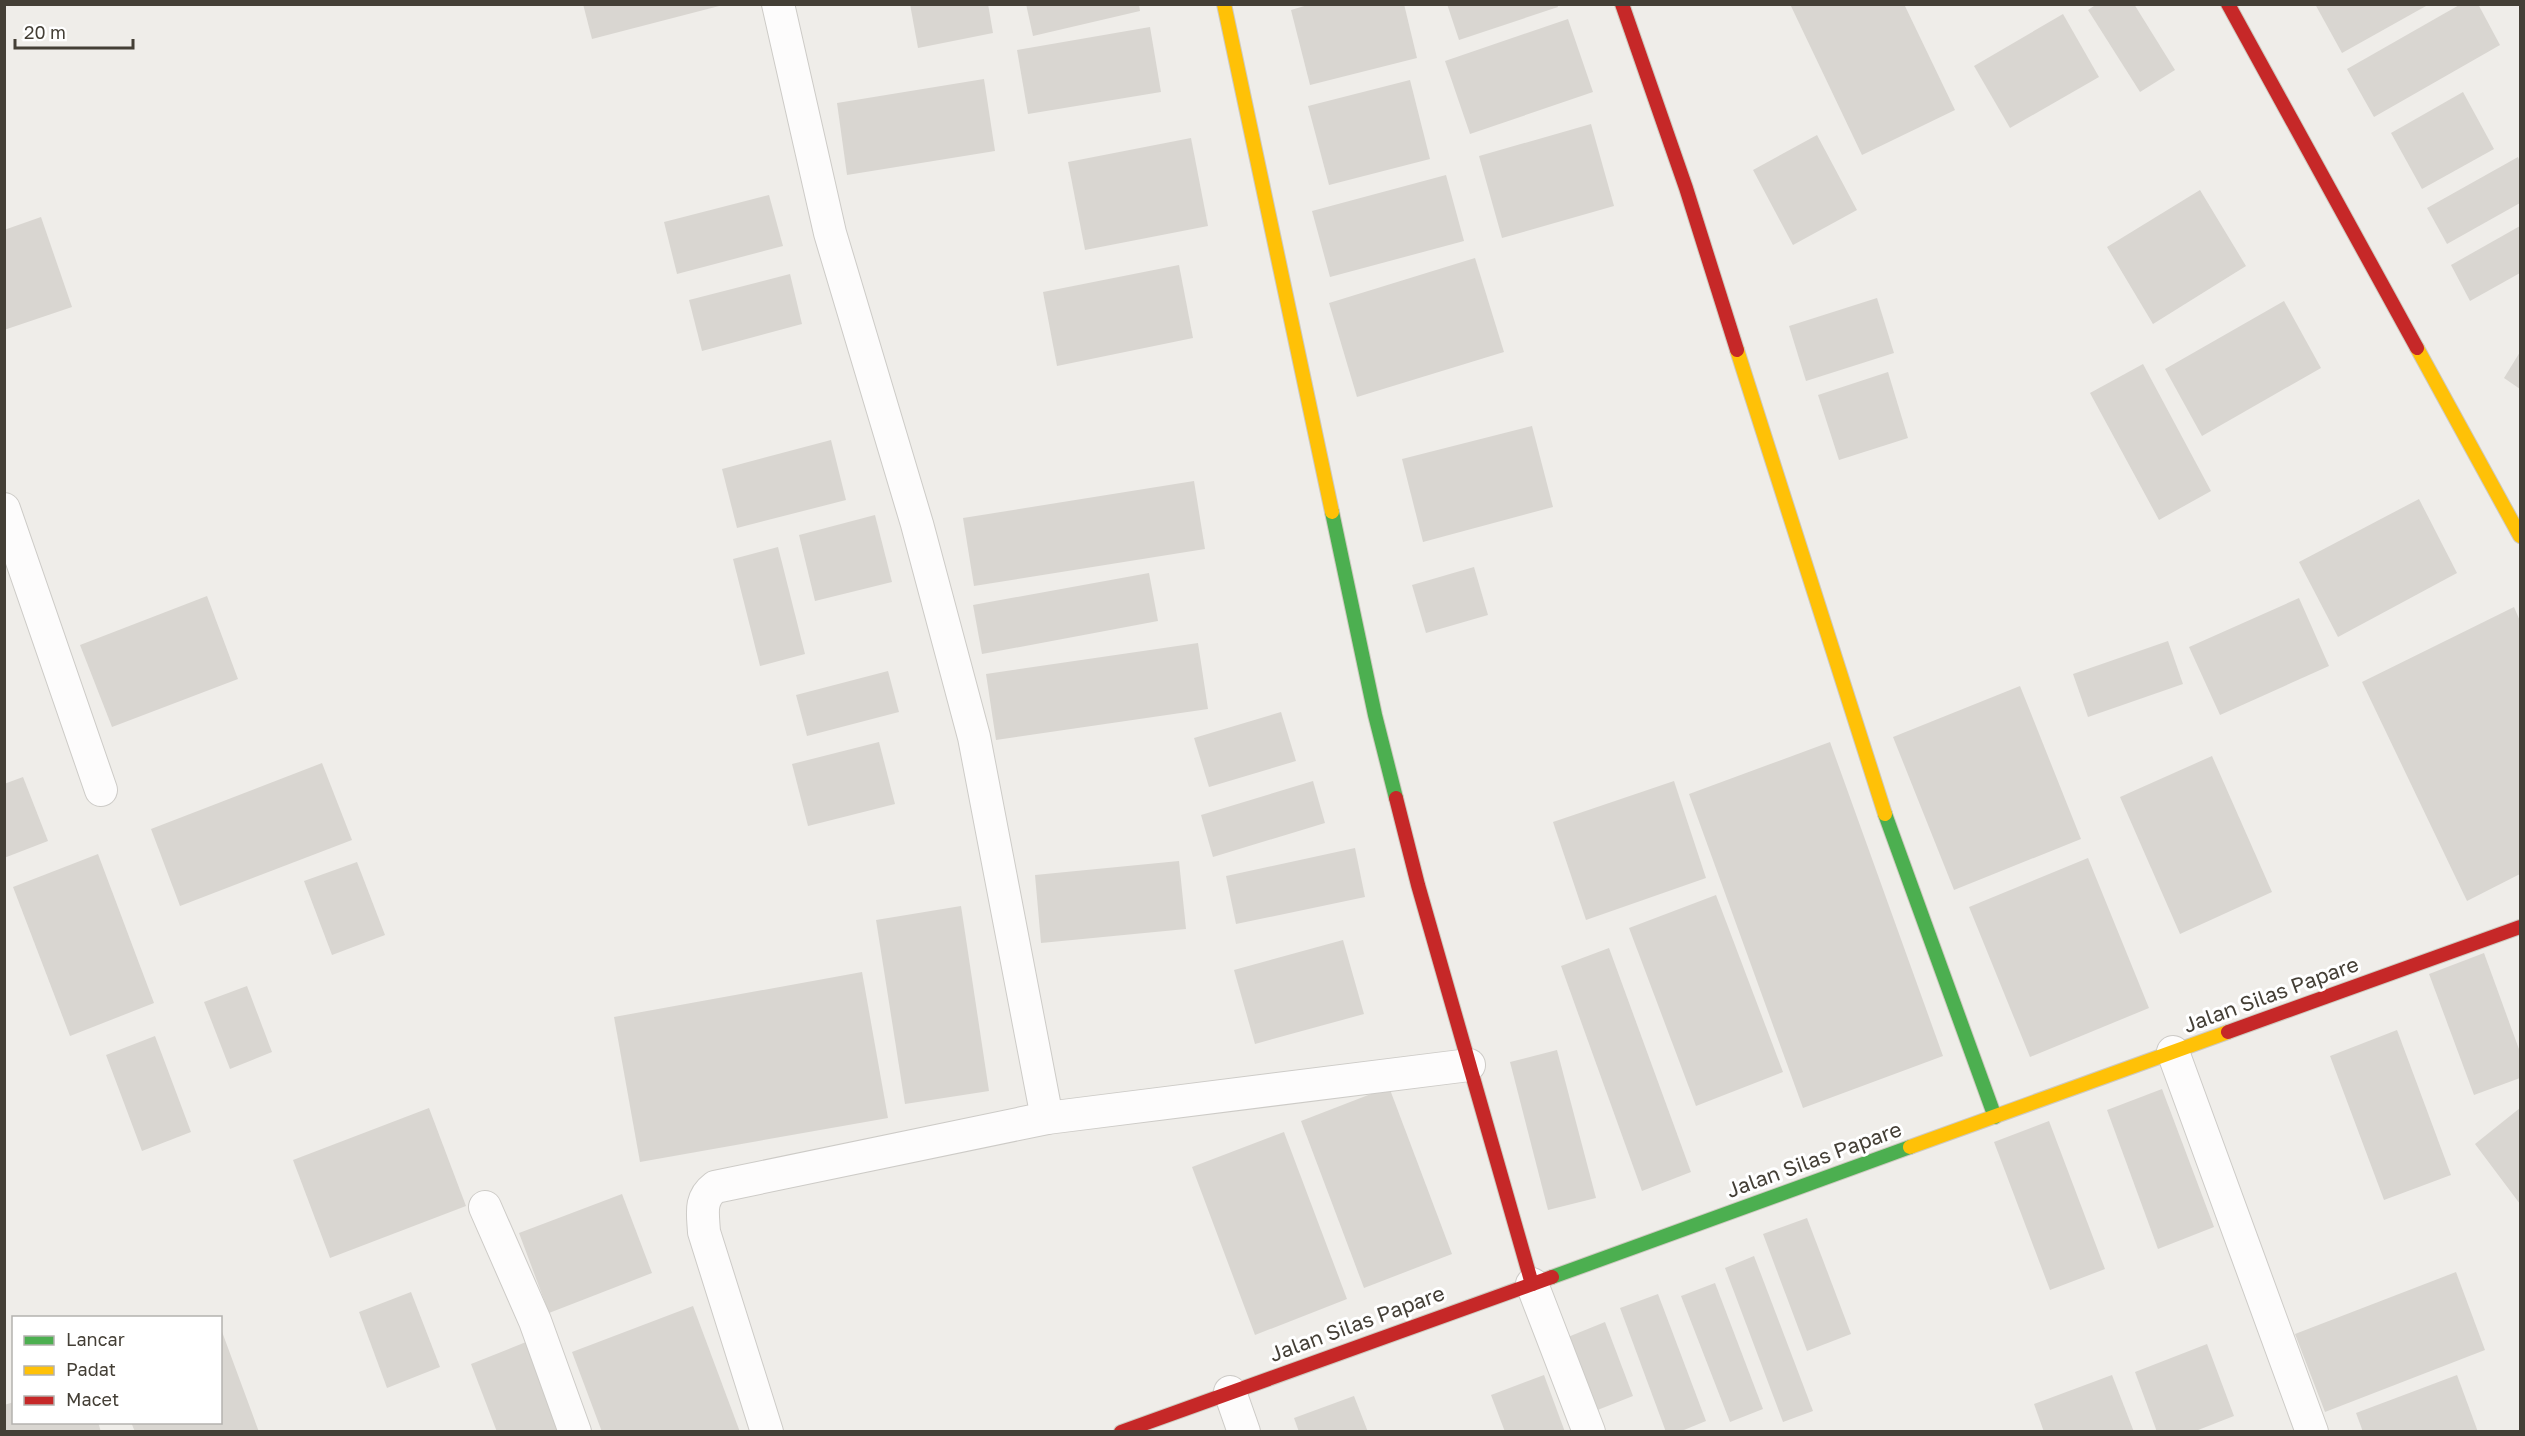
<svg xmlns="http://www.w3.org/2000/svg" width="2525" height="1436" font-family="'Golos Text',sans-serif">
<rect width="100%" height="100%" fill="#efede9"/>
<g fill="#d9d6d1">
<polygon points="583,4 723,4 723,5 592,39"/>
<polygon points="910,4 988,4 993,33 918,48"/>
<polygon points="1026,4 1139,4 1140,11 1033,36"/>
<polygon points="1311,4 1404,4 1417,58 1310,85 1291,10"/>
<polygon points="1447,4 1557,4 1558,7 1459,40"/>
<polygon points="1790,4 1904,4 1955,110 1862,155"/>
<polygon points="2097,4 2134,4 2175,70 2140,92 2088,10"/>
<polygon points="2315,4 2425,4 2426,6 2342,53"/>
<polygon points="2461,4 2478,4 2500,45 2374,117 2347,69"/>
<polygon points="2063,14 2099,77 2010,128 1974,66"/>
<polygon points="1568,19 1593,92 1470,134 1445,61"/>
<polygon points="1150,27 1161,92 1028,114 1017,50"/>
<polygon points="984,79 995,151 847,175 837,103"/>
<polygon points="1410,80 1430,159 1329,185 1308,106"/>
<polygon points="2463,92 2494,149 2422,189 2391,133"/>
<polygon points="1591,124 1614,206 1502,238 1479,156"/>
<polygon points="1817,135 1857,210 1793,245 1753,170"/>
<polygon points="1191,138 1208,226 1085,250 1068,162"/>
<polygon points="2518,157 2520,162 2520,203 2447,244 2427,208"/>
<polygon points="1446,175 1464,241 1330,277 1312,211"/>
<polygon points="2200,190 2246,266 2153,324 2107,247"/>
<polygon points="769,195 783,246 677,274 664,222"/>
<polygon points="41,217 72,307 4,330 4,230"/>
<polygon points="2520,226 2520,273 2470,301 2451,265"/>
<polygon points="1475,258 1504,352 1357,397 1329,303"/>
<polygon points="1179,265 1193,338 1057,366 1043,292"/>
<polygon points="790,274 802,324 702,351 689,300"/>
<polygon points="1877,298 1894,353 1806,381 1789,326"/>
<polygon points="2284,301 2321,368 2202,436 2165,369"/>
<polygon points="2520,352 2520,389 2504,378"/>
<polygon points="2143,364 2211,491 2159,520 2090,393"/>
<polygon points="1888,372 1908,438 1839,460 1818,395"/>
<polygon points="1532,426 1553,507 1423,542 1402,459"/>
<polygon points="831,440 846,500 737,528 722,469"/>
<polygon points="1194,481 1205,549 974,586 963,518"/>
<polygon points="2419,499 2457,573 2338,637 2299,562"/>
<polygon points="875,515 892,582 815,601 799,535"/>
<polygon points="778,547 805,654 760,666 733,559"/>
<polygon points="1474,567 1488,615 1426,633 1412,585"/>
<polygon points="1149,573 1158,621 982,654 973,605"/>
<polygon points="207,596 238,679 112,727 80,645"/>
<polygon points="2299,598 2329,666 2220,715 2189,647"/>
<polygon points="2514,607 2520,621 2520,874 2467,901 2362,682"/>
<polygon points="2168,641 2183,684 2088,717 2073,674"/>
<polygon points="1198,643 1208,709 996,740 986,674"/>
<polygon points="888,671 899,712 807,736 796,695"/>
<polygon points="2020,686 2081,839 1954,890 1893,737"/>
<polygon points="1281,712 1296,761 1209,787 1194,738"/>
<polygon points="879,742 895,804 808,826 792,764"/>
<polygon points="1830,742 1943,1056 1803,1108 1689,794"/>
<polygon points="2212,756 2272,892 2180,934 2120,797"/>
<polygon points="322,763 352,840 180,906 151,829"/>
<polygon points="23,777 48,841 4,858 4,784"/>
<polygon points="1313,781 1325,823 1213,857 1201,815"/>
<polygon points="1674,781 1706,878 1586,920 1553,822"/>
<polygon points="1355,848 1365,897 1236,924 1226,876"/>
<polygon points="98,854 154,1003 70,1036 13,887"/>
<polygon points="2088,858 2149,1008 2030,1057 1969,907"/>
<polygon points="1179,861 1186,929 1041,943 1035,875"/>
<polygon points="357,862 385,935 332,955 304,881"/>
<polygon points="1716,895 1783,1072 1696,1106 1629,928"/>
<polygon points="961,906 989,1091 905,1104 876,920"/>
<polygon points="1343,940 1364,1014 1255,1044 1234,970"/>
<polygon points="1609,948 1691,1172 1642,1191 1561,966"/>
<polygon points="2484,953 2520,1052 2520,1078 2474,1095 2429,974"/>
<polygon points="862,972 888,1118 640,1162 614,1017"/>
<polygon points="247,986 272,1052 230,1069 204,1002"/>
<polygon points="2397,1030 2451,1175 2384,1200 2330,1056"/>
<polygon points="155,1036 191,1132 142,1151 106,1055"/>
<polygon points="1557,1050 1596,1198 1548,1210 1510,1062"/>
<polygon points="1389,1087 1452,1254 1364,1288 1301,1121"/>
<polygon points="2162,1089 2214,1227 2158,1249 2107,1110"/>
<polygon points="429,1108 466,1206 330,1258 293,1160"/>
<polygon points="2520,1108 2520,1204 2475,1144"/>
<polygon points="2049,1121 2105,1269 2050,1290 1994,1142"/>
<polygon points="1284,1132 1347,1299 1255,1335 1192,1167"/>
<polygon points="622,1194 652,1273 549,1313 519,1233"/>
<polygon points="1807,1218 1851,1334 1807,1351 1763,1234"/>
<polygon points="1754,1256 1813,1411 1783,1422 1725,1268"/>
<polygon points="2456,1272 2485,1350 2325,1412 2295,1334"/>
<polygon points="1715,1283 1763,1409 1730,1422 1681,1296"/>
<polygon points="411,1292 440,1367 387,1388 359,1312"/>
<polygon points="1658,1294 1706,1421 1679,1432 1666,1432 1620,1308"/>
<polygon points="693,1306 740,1432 602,1432 572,1352"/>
<polygon points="1605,1322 1633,1396 1595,1411 1568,1337"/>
<polygon points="221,1329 259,1432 135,1432 131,1422 220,1422"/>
<polygon points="526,1342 560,1432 497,1432 471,1364"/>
<polygon points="2207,1344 2234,1416 2193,1432 2157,1432 2135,1372"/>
<polygon points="1544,1375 1565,1432 1505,1432 1491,1395"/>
<polygon points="2112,1375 2134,1432 2044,1432 2034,1404"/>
<polygon points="2457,1375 2478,1432 2363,1432 2356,1413"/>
<polygon points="1354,1396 1368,1432 1299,1432 1294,1418"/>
<polygon points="14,1402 14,1422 98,1422 101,1432 4,1432 4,1405"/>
</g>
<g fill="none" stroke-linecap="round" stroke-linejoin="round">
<defs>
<g id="street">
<polyline points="778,4 830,233 917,524 974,737 1047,1118"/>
<polyline points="4,509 101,790"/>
<polyline points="2173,1052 2312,1432"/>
<polyline points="485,1207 535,1321 575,1432"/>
<polyline points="1532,1284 1589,1432"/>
<polyline points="1230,1392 1244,1432"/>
<path d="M 767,1432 L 704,1232 C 703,1214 699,1199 715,1187 L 1047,1118 L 1469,1065"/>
</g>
<g id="fast">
<polyline points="1332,512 1375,715 1396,798"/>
<polyline points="1885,814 1995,1117"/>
<polyline points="1552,1277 1910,1147"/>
</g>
<g id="slow">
<polyline points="1224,4 1332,512"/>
<polyline points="2417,348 2520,536"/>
<polyline points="1737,350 1885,814"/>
<polyline points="1910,1147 2228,1032"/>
</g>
<g id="jam">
<polyline points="1622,4 1686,188 1737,350"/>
<polyline points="2228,4 2417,348"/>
<polyline points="1396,798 1418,885 1532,1284"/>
<polyline points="2228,1032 2520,927"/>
<polyline points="1121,1432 1552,1277"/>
</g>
</defs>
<use href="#street" stroke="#cdcbc7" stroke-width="34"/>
<use href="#fast" stroke="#cecac0" stroke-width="16"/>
<use href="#slow" stroke="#cecac0" stroke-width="16"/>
<use href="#jam" stroke="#cecac0" stroke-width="16"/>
<use href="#street" stroke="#fdfcfc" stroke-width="32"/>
<use href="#fast" stroke="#4caf50" stroke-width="14"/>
<use href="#slow" stroke="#ffc107" stroke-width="14"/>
<use href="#jam" stroke="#c62828" stroke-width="14"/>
</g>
<g text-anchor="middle" stroke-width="6" stroke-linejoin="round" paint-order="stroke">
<g font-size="21" fill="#443f36" stroke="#fff">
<text transform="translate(2271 995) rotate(-20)" y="7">Jalan Silas Papare</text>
<text transform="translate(1814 1160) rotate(-20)" y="7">Jalan Silas Papare</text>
<text transform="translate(1357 1324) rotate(-20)" y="7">Jalan Silas Papare</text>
</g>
</g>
<rect width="2525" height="1436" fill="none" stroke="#443f36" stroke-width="12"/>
<rect x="12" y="1316" width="210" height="108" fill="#ffffff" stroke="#b4b2af" stroke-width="1.5"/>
<rect x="24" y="1336" width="30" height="9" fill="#4caf50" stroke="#b4b2af" stroke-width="1.5"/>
<text x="66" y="1346" font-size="18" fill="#443f36">Lancar</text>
<rect x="24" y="1366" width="30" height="9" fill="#ffc107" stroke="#b4b2af" stroke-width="1.5"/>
<text x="66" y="1376" font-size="18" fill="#443f36">Padat</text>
<rect x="24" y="1396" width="30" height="9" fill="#c62828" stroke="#b4b2af" stroke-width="1.5"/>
<text x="66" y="1406" font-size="18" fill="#443f36">Macet</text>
<path d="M15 39v9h118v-9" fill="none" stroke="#443f36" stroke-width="3"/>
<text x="24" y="39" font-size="18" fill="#443f36" stroke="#ffffff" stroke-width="4.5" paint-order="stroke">20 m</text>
</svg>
